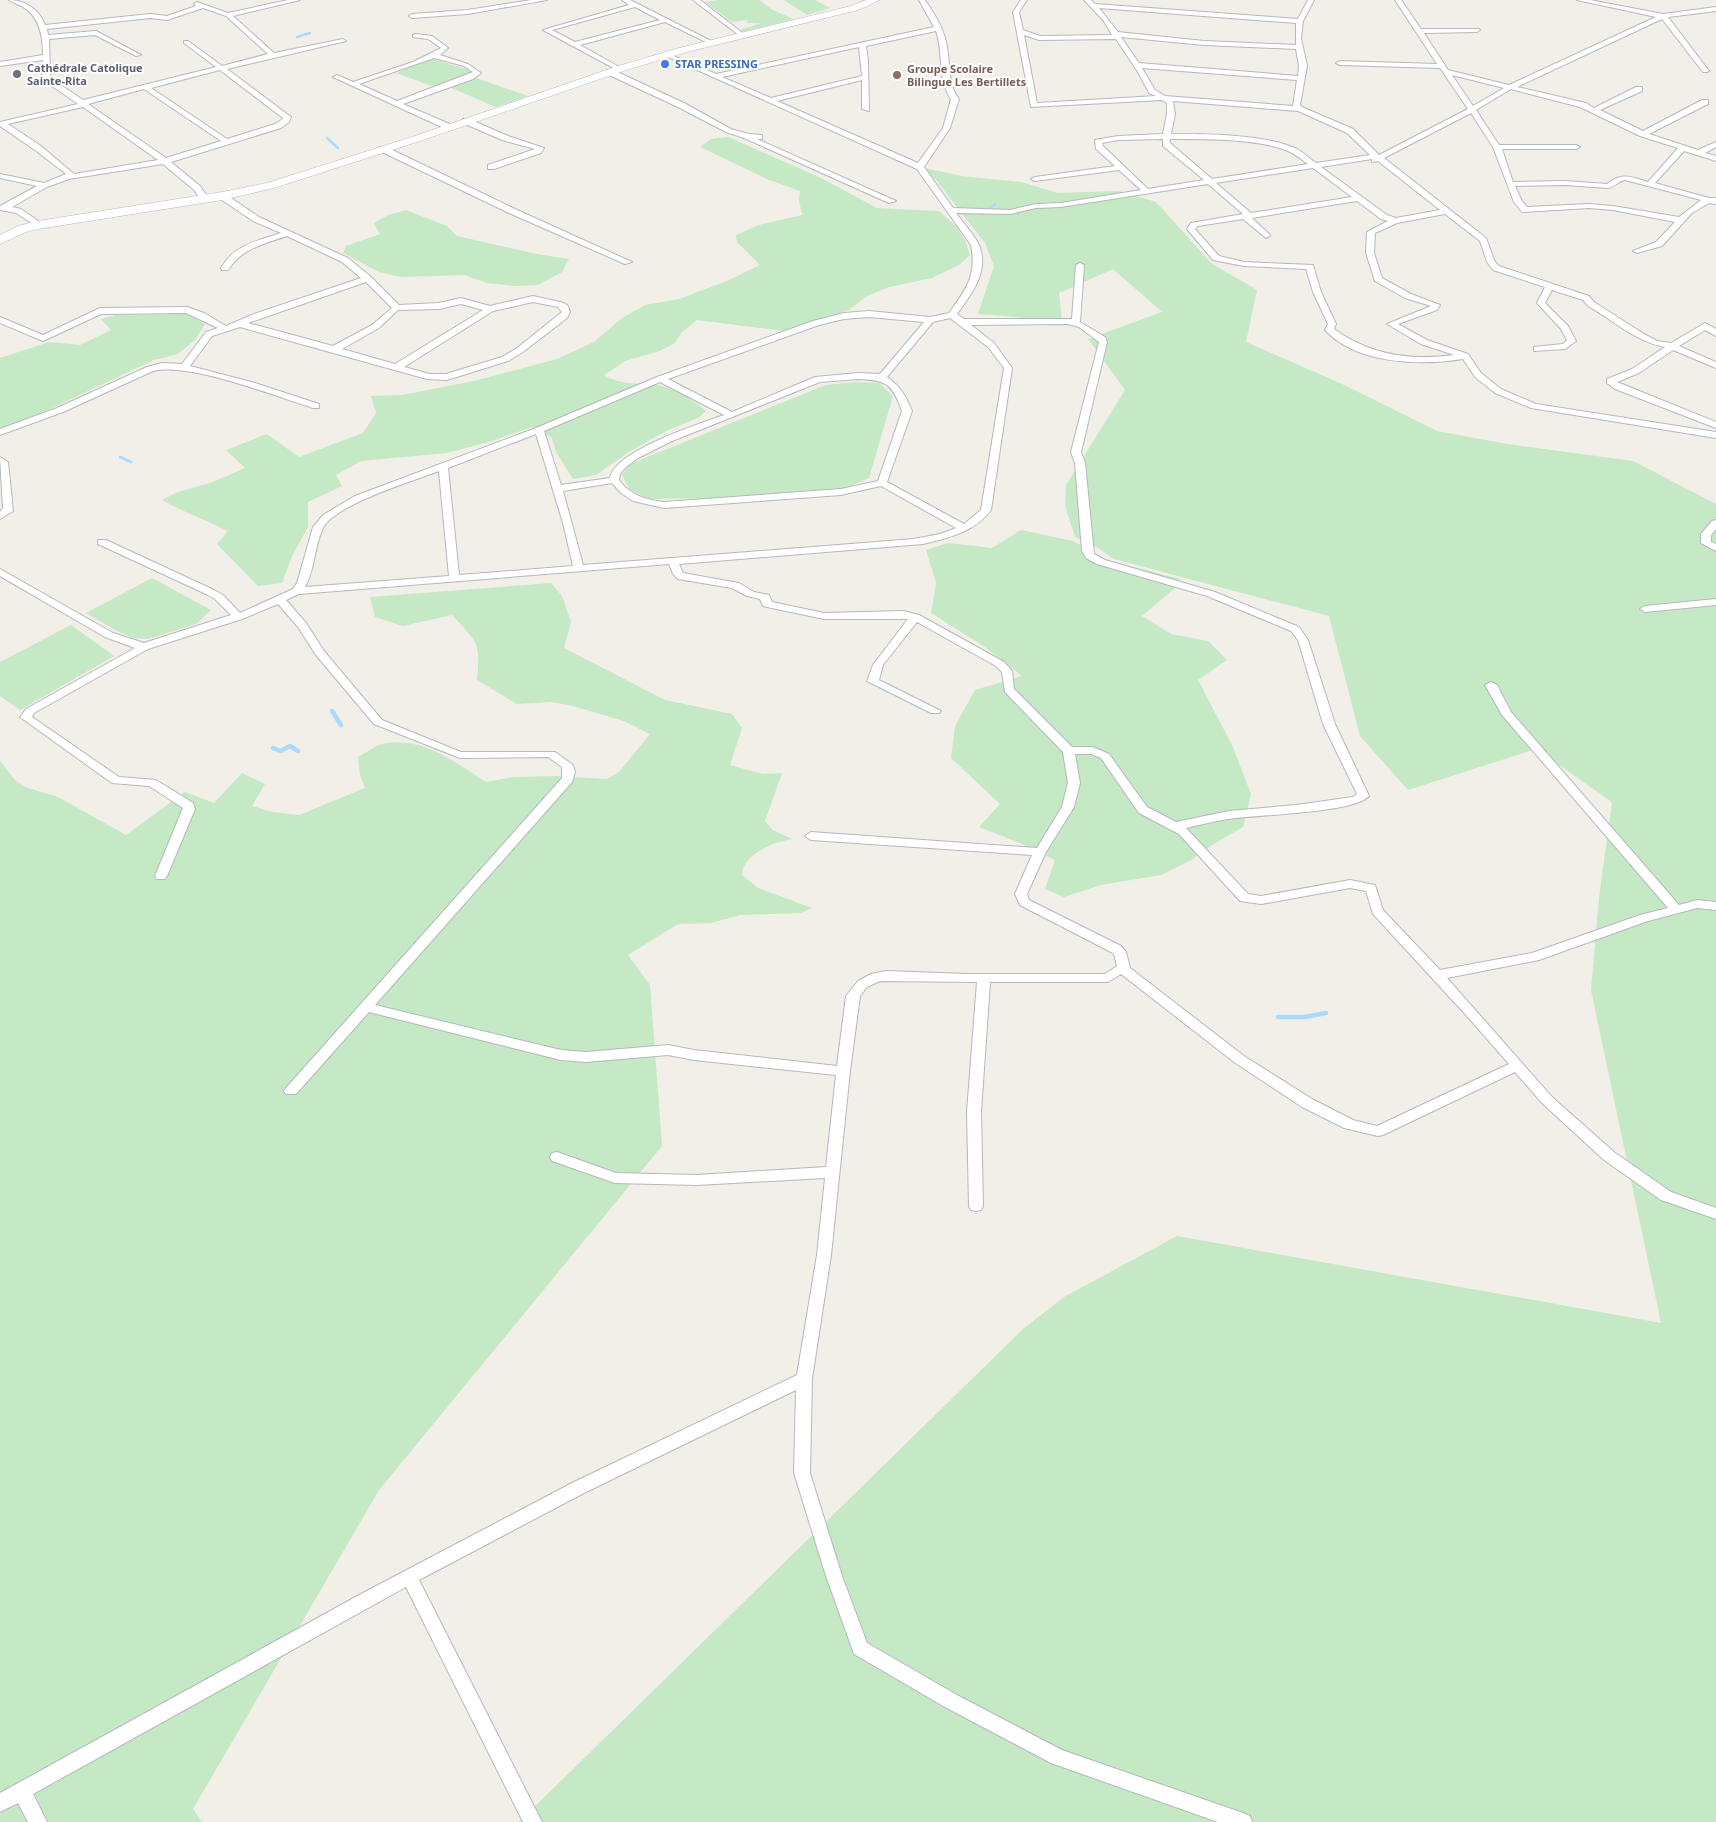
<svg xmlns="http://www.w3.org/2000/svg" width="1716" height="1822" font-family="'Noto Sans',sans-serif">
<rect width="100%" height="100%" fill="#f1efe8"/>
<g fill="#c5e8c5">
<polygon points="718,0 759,0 773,10 793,19 742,32 740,30 761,23 747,23 748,20 732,22 705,2"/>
<polygon points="784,0 815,0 830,8 807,15"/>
<polygon points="431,59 481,73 476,78 528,96 496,107 449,87 432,86 396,73"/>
<path d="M 728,137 L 821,178 L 877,208 L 939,211 L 956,226 L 965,240 L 970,255 L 959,265 L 932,278 L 889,287 L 867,296 L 849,310 L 785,331 L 697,320 L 681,333 L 675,343 L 660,351 L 625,361 L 604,375 C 622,386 637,382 658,385 C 675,388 693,400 706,411 L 698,418 L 666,431 L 629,452 L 596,475 L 573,479 L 556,452 L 552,438 L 532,427 L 492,441 L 447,453 L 361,461 L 336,475 L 342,486 L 308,502 L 308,527 L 292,556 L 282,583 L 258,586 L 217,544 L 228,531 C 206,520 183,512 162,500 L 178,492 L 213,482 L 245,468 L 226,450 L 267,434 L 299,457 L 363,433 L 376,413 L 371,396 L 402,395 L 474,381 L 557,359 L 594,342 L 622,318 L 645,305 L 679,299 L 727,281 L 760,265 L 737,242 L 736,235 L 759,225 L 802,215 L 799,200 L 800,191 L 767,179 L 700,147 L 711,139 Z"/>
<polygon points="920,167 962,176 1021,182 1058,193 1119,191 1156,202 1211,263 1257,290 1246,342 1342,384 1437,431 1507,444 1633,461 1716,504 1716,1822 519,1822 1023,1329 1064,1297 1177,1236 1661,1323 1591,990 1599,898 1612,802 1536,749 1408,790 1360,736 1329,616 1114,559 1098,548 1075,537 1065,506 1066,485 1125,390 1088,339 1162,312 1113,269 1059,293 1062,321 978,314 994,266 985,243 936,180"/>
<polygon points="406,210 447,226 457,236 536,254 569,259 562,272 538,285 514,286 487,283 464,275 401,277 379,272 343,253 346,246 380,234 374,223 388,215"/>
<polygon points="187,314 205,324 195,340 178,354 154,360 33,417 0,429 0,358 49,342 80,345 111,330 101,319 116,315"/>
<polygon points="856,382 879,383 893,396 869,478 846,488 711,498 649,499 629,489 622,475 630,464 826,385"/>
<polygon points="1021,530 1073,541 1107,560 1180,579 1175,588 1142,616 1171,634 1208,641 1227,660 1198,680 1232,745 1251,794 1243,827 1212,845 1191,860 1161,875 1101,885 1064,897 1045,889 1055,860 1020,843 979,827 1000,804 951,758 955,726 975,690 1022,676 985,647 931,613 936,583 926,550 948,543 992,548"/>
<polygon points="152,578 211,610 196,624 148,639 133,638 119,632 86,613"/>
<path d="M 551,583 L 562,596 L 571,622 L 564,648 L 665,700 L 732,714 L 742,728 L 730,765 L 763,774 L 782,773 L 765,821 L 773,830 L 792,839 C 774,842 742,854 742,875 L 758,888 L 812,908 L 801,913 L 740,915 L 711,923 L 678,924 L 628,955 L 650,985 L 662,1146 L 379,1490 L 193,1809 L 202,1822 L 0,1822 L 0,761 L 15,780 L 25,787 L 58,797 L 126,835 L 185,792 L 214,803 L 242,773 L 265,784 L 252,806 L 272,812 L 299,815 L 365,788 L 360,775 L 358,757 C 366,753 374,746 382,744 C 421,735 456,763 486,782 L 513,777 L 556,776 L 607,779 L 619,772 L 650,734 L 624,721 L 569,705 L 551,702 L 517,704 L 477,680 C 481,642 477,642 452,615 L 403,626 L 375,617 L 370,597 Z"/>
<polygon points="71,625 114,656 20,710 0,696 0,662"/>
</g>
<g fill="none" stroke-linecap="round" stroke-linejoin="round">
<g stroke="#aadaff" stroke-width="2.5">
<polyline points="297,37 310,33"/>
<polyline points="327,138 338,148"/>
<polyline points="985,211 995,204"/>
</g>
<polyline stroke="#aadaff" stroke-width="3" points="120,457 131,462"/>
<g stroke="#aadaff" stroke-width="4.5">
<polyline points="332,711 341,725"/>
<polyline points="273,748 281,751 290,746 298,751"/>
<polyline points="1278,1017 1305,1017 1326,1013"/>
</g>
<defs>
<g id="street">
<path d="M 9,0 C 25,0 39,9 45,25 L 150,14 L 167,16 L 196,6 L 194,4 L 197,2 L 228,13 L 288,0 L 300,0 L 233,16 L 274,53 L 343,39 L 346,41 L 227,69 L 291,117 L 289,122 L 281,128 L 171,162 L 200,186 L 209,199 L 208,201 L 202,201 L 194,190 L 163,164 L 69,179 L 47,187 L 12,207 L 21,209 L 41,223 L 42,225 L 38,227 L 16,213 L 0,210 L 0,206 L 37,186 L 0,178 L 0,174 L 44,183 L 66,174 L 35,150 L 0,126 L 0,122 L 78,104 L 46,82 L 42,75 L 43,60 L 0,66 L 0,62 L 43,55 C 43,37 40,17 23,7 C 18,4 13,3 9,0 ZM 203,8 L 226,16 L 268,54 L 222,66 L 188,41 L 184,41 L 184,43 L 216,67 L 83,100 L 52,79 L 50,75 L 49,39 L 95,35 L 136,56 L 141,55 L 96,31 L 48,35 L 47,29 L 150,18 L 167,20 ZM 220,70 L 283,118 L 283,119 L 275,124 L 227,139 L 151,88 ZM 144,89 L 221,141 L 166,158 L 88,104 ZM 83,107 L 158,160 L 74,174 L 41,146 L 8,124 Z"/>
<polygon points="531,0 547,0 468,14 412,18 409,16 412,14 468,10"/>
<path d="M 622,0 L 630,0 L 638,4 L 715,43 L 710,44 L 665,22 L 580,45 L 621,68 L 623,69 L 619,71 L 543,30 L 629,5 ZM 635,7 L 660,20 L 575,42 L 552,30 Z"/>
<polygon points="693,0 700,0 745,35 740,36"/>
<path d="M 919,0 L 925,0 C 934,13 943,27 946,42 C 951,62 946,82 959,99 L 950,128 L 924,167 L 953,208 L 1010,210 L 1036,204 L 1061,203 L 1141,190 L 1119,170 L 1035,181 L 1031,179 L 1035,177 L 1115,166 L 1096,149 L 1095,140 L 1118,136 L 1163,134 L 1167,114 L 1167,103 L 1162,100 L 1031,107 L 1013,12 L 1021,0 L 1027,0 L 1019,12 L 1023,30 L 1040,36 L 1112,35 L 1103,20 L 1084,0 L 1091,0 L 1095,4 L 1298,19 L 1308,0 L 1314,0 L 1303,21 L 1301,38 L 1307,66 L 1300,105 L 1302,107 L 1353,129 L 1379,155 L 1468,109 L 1440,68 L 1340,65 L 1336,63 L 1340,61 L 1437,64 L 1395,0 L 1401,0 L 1421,29 L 1479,29 L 1480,30 L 1477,32 L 1424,33 L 1448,70 L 1509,85 L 1656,17 L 1577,0 L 1590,0 L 1663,14 L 1716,7 L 1716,11 L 1668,17 L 1709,71 L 1707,72 L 1703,72 L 1662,19 L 1517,87 L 1586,103 L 1594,108 L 1636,87 L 1642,87 L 1642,91 L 1600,110 L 1643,131 L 1702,100 L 1708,100 L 1708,104 L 1649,134 L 1698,150 L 1716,142 L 1716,147 L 1705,153 L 1716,156 L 1716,161 L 1684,151 L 1655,183 L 1709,198 L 1716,198 L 1716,204 L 1709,203 L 1692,213 L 1662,246 L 1637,253 L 1633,251 L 1656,242 L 1675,222 L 1613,210 L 1589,208 L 1522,212 L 1514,202 L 1493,147 L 1471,113 L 1384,158 L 1486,238 L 1495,262 L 1499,266 L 1589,296 L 1594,302 L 1644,334 L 1657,341 L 1671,343 L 1705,323 L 1716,329 L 1716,336 L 1705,330 L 1679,346 L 1716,362 L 1716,368 L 1673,350 L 1639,373 L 1617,382 L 1716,422 L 1716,428 L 1615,389 L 1607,383 L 1607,379 L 1632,369 L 1665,347 C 1636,342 1613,320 1588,306 L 1583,300 L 1552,290 L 1545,303 L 1568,326 L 1576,341 L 1565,349 L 1534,351 L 1534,347 L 1563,344 L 1567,340 L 1561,329 L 1537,303 L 1545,287 L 1493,270 L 1487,262 L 1480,241 L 1445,214 L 1397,223 L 1375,233 L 1374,253 L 1382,278 L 1411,294 L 1440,305 L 1437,310 L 1398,324 L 1427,340 L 1468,354 L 1481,373 L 1501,389 L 1536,404 L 1716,432 L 1716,438 L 1531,408 L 1495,393 L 1475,377 L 1463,359 C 1420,366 1356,364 1325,330 L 1328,324 L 1313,292 L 1306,269 L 1244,266 L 1213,260 L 1187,229 L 1191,223 L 1243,214 L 1208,184 L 1061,207 L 1036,208 L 1010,214 L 956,213 C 963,223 974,234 979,245 C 990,271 971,295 957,314 L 964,319 L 1072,319 L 1076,265 L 1080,263 L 1084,265 L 1080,322 L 1105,337 L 1107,342 L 1081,452 L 1085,463 L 1094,554 L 1105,560 L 1215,592 L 1299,627 L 1308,640 L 1335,724 L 1369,796 C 1355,813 1254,815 1228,819 C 1214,821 1200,825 1186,828 L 1248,894 L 1261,896 L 1350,880 L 1375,885 L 1383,910 L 1440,970 L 1532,953 L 1640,915 L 1668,908 L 1502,715 L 1485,685 L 1491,682 L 1497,685 L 1511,712 L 1679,905 L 1697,900 L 1716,902 L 1716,910 L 1697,908 L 1648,921 L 1539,960 L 1447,978 L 1552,1097 L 1614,1152 L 1671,1192 L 1716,1208 L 1716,1219 L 1661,1200 L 1604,1160 L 1542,1103 L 1515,1072 L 1383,1135 L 1378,1136 L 1344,1128 L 1302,1107 L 1234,1062 L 1121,974 L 1108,982 L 990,982 L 981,1112 L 983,1206 L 981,1210 L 976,1211 L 971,1210 L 969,1206 L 967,1112 L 977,982 L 880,981 L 867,987 L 860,996 L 850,1071 L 831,1255 L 812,1379 L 810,1473 L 842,1576 L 867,1643 L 957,1695 L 1062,1750 L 1243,1813 L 1250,1816 L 1252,1822 L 1218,1822 L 1051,1763 L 945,1707 L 854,1654 L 826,1576 L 794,1473 L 796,1390 L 584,1493 L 419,1580 L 542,1822 L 523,1822 L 406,1587 L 33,1794 L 47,1822 L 28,1822 L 18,1803 L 0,1812 L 0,1793 L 361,1594 L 572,1483 L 797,1375 L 817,1255 L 825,1178 L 697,1185 L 615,1183 L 552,1161 L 550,1157 L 552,1153 L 557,1152 L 616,1173 L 697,1175 L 826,1167 L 836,1075 L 694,1060 L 668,1055 L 586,1062 L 561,1060 L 369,1012 L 296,1094 L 286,1094 L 284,1091 L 286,1088 L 562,778 L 562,767 L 548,757 L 460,758 L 374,724 L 316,655 L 298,627 L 278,604 L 242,619 L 148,649 L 34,713 L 32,717 L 119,777 L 156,780 L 193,803 L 195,809 L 167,876 L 165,879 L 157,879 L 155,876 L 183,808 L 149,786 L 112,783 L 20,717 L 26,709 L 135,648 L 105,637 L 0,576 L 0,569 L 113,633 L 144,643 L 231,615 L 215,599 L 206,594 L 98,544 L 98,540 L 106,540 L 214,590 L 223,595 L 240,613 L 293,589 L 297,583 L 313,527 L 323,515 L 355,496 L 536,428 L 657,377 L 813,321 L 844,313 L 869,311 L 930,317 L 949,313 C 966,290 977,275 971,245 L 917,169 L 664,55 L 669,54 L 716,74 L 934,27 ZM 1099,8 L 1296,23 L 1296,45 L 1204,41 L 1118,32 ZM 936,31 C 944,53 937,79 951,99 L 943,128 L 918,163 L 777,101 L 862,80 L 862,109 L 869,111 L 868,60 L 866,46 ZM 1024,35 L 1039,40 L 1116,39 L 1138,72 L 1149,93 L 1156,96 L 1037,103 ZM 1121,37 L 1204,45 L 1296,49 L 1299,66 L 1298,76 L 1139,63 ZM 859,47 L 862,76 L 771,98 L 722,77 ZM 1142,68 L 1297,80 L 1293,106 L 1165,96 L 1155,90 ZM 1452,75 L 1504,88 L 1473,106 ZM 1511,89 L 1580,107 L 1640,136 L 1678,148 L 1648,182 C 1631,177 1622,172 1607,184 L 1565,181 L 1513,182 L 1502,149 L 1576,149 L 1580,147 L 1576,145 L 1499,145 L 1476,110 ZM 1173,101 L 1298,111 L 1347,133 L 1370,155 L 1316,163 C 1310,159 1304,153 1297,149 C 1266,134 1206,134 1171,134 L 1175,114 ZM 1163,139 L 1163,146 L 1204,180 L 1148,189 L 1103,146 L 1102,143 L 1118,140 ZM 1170,139 C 1202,139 1264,138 1292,153 C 1298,156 1303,161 1308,164 L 1212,179 L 1170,143 ZM 1372,159 L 1372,162 L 1378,161 L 1440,210 L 1396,218 L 1387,215 L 1321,167 ZM 1313,168 L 1352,197 L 1251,213 L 1216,183 ZM 1625,180 L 1701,200 L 1679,217 L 1613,206 L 1589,204 L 1527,207 L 1522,201 L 1515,186 L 1565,185 L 1608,188 C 1615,187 1618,181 1625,180 ZM 1357,201 L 1381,219 L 1388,221 L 1367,232 L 1366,253 L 1375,281 L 1405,298 L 1431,306 L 1387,324 L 1421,344 L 1454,355 C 1411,361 1370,355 1334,329 L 1336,324 L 1321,292 L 1313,265 L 1244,262 L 1219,256 L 1195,229 L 1198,226 L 1243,219 L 1266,238 L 1270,236 L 1269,234 L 1252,218 ZM 869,317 L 924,322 L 880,374 L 858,373 L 815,377 L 732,412 L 668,379 L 819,325 L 844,319 ZM 950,318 L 988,347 L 1004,368 L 981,510 L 964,524 L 887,482 L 912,411 C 906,396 900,386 887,377 L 933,322 ZM 1068,324 L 1079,327 L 1099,342 L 1071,452 L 1075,463 L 1082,551 L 1086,558 L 1097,564 L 1207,596 L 1291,631 L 1298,640 L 1323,724 L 1357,794 L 1353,797 L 1296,805 L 1229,811 L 1176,822 L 1147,807 L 1109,754 L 1093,747 L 1072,747 L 1014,689 L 1012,671 L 1004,662 L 919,615 L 903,611 L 824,613 L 772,602 L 769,595 L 754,592 L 739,583 L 683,573 L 679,564 L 923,544 C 948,538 975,532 991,510 L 1012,368 L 994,343 L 971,325 ZM 858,379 C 886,380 892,383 902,411 L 878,481 L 841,489 L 664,502 C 646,500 630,495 619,480 L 620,474 L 626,467 L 638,458 L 672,441 L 820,382 ZM 660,382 L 724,415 C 699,424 616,450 610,478 L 561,485 L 544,431 ZM 536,434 L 563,523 L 573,566 L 459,575 L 448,468 ZM 439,471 L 449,576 L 305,587 C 315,570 314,547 323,528 C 334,505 413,481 439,471 ZM 612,483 L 621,493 L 633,501 L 664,508 L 841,495 L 881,486 L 956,528 L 940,534 L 914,539 L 583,565 L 563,491 ZM 669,564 L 673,574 L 678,579 L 732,588 L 747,596 L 760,599 L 763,606 L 767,607 L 824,619 L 908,619 L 873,665 L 867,681 L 931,713 L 939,713 L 941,711 L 879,680 L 883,665 L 917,622 L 996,666 L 1002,672 L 1005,692 L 1063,752 L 1068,783 L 1062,807 L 1037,848 L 811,832 L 805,836 L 811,840 L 1032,855 L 1015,894 L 1020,905 L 1111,952 L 1114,954 L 1117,966 L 1105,974 L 967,974 L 886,971 L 871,974 L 858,981 L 846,996 L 837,1066 L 694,1050 L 668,1045 L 586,1052 L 561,1050 L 375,1005 L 572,782 L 575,772 L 573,765 L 555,752 L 461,752 L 382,720 L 324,651 L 306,623 L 286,600 L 299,594 ZM 1075,754 L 1091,754 L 1101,758 L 1139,813 L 1179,834 L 1240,901 L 1261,904 L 1350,888 L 1366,891 L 1373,914 L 1466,1015 L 1509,1064 L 1377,1126 L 1353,1120 L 1312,1099 L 1244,1056 L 1130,968 L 1126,952 L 1121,946 L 1029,900 L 1027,894 L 1046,852 L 1074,807 L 1080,783 Z"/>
<path d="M 415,34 L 432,36 L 448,48 L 440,55 L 468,64 L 481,73 L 473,79 L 403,104 L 452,125 L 452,129 L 446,129 L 333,77 L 337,75 L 353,82 L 413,62 L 441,48 L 428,39 L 413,37 L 413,35 ZM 434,58 L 464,66 L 473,72 L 397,101 L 359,84 Z"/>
<polygon points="607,70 613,70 684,103 731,129 749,134 762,135 762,139 757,139 896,201 889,203 744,138 726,132 678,107 607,74"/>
<polygon points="463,119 469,119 508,136 544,148 541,153 494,169 488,169 488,165 535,149 502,140 463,123"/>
<polygon points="380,147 386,147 515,209 632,262 625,264 509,213 380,151"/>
<path d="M 219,194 L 225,194 L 259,217 L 348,258 L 371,277 L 399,305 L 439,303 L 461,298 L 490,306 L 533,296 L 564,303 L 568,306 L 570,312 L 567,318 L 523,352 L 508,361 L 447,380 L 427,379 L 240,327 L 212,336 L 190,366 L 255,383 L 319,404 L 319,408 L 313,408 C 275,396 189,362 153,371 L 63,412 L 0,435 L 0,429 L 57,408 L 147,367 L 162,363 L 182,364 L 206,332 L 218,328 L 186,313 L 101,314 L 43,341 L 0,323 L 0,317 L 43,335 L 100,308 L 187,307 L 204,313 L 226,326 L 254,314 L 361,278 L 342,262 L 287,236 C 264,244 242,248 228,270 L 222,270 L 221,268 C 234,245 257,241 281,233 L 253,221 L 219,198 ZM 366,282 L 392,308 L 372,325 L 333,346 L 248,323 ZM 533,302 L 558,307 L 562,312 L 517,348 L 502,357 L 446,374 L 430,374 L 404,367 L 493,311 ZM 461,304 L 483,310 L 395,364 L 342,349 L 379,328 L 398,310 L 439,309 Z"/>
<polygon points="0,457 8,462 13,511 0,519 0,512 3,508"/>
<polygon points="1716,520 1716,529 1711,535 1711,542 1716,544 1716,551 1701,543 1701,534 1712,521"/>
<polygon points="1716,599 1716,605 1645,612 1640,609 1645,606"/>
</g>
<polygon id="secondary" points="866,0 880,0 858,10 687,52 623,71 423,140 274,188 222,200 38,229 26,232 0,244 0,235 18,226 38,221 222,192 267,183 415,136 615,67 679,48 851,6"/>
</defs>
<use href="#street" stroke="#b5b8bc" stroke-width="2"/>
<use href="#secondary" stroke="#b6babf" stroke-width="1"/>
<use href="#street" fill="#fff" fill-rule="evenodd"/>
<use href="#secondary" fill="#fff" fill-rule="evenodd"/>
</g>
<circle fill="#3f7fe0" stroke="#fff" stroke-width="2" cx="665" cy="64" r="5"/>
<circle fill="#6b7280" stroke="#fff" stroke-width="2" cx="17" cy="74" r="5"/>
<circle fill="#8d6e63" stroke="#fff" stroke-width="2" cx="897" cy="75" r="5"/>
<g text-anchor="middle" stroke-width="4" stroke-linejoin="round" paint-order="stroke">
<g font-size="11" font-weight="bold" fill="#366cbe" stroke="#fff" text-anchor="start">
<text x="675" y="68">STAR PRESSING</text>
</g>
<g font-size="11" font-weight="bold" fill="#5b616d" stroke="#fff" text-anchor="start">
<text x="27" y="72">Cathédrale Catolique<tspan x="27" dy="13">Sainte-Rita</tspan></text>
</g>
<g font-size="11" font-weight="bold" fill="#785e54" stroke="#fff" text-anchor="start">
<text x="907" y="73">Groupe Scolaire<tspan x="907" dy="13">Bilingue Les Bertillets</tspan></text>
</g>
</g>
</svg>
